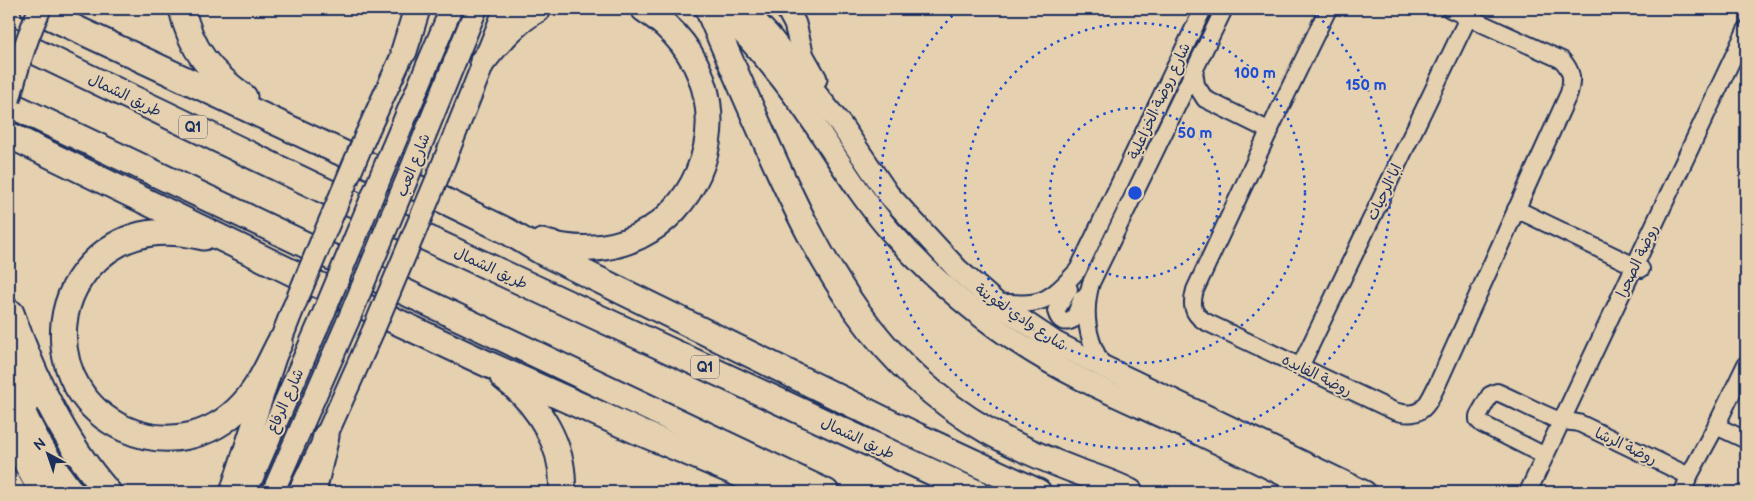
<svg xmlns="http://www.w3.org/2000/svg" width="1755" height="501" font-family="'Balsamiq Sans','Playpen Sans Arabic',sans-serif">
<rect width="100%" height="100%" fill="#e5d0af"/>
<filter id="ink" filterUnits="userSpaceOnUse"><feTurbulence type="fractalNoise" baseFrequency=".02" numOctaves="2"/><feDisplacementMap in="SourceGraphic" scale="10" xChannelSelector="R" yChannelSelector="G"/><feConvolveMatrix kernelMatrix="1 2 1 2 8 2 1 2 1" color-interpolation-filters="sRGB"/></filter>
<g filter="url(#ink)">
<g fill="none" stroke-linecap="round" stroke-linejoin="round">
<defs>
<g id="minor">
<path d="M 1328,9 L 1278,112 L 1195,290 C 1191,304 1192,313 1204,321 L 1394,411 C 1423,420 1427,405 1438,383 L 1569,93 C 1573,79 1572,71 1562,60 L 1450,9"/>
<polyline points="1194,71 1196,85 1205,99 1270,131"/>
<polyline points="1516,209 1641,269"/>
<path d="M 1069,289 L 1056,311 C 1059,322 1065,324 1074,319 L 1082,298"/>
<path d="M 995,302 C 1041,306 1047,304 1078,270 L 1203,9"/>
<path d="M 1104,367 C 1087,341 1082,314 1091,283 L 1224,9"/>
<polyline points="1300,367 1468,18"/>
<polyline points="1716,426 1746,440"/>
<path d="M 1545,456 L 1482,424 L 1478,420 L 1478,416 L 1490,395 L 1497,392 C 1518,401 1537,412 1558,420 C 1565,422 1573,421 1581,424 L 1689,476"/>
<polyline points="1528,492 1746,30"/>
<polyline points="1683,492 1689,476 1716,426 1746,364"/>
</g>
<g id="major">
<path d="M 719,9 C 749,38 776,70 801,105 C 831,147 856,192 890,231 C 944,292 1010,344 1083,380 C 1115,396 1148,410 1180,425 C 1227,447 1273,470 1319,492"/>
<polyline points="745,9 770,36 841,125 888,194 958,270 995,302 1056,343 1104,367 1365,492"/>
<polyline points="787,9 795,24 803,56 816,79"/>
<polyline points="366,135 411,36"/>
<polyline points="392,149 451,9"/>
<polyline points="414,162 476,9"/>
<polyline points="439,174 505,9"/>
<polyline points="12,332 15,357 30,402"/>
<polyline points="9,481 15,492"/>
<polyline points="231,492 280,342 292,311"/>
<polyline points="246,492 325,310"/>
<polyline points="273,492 348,321"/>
<polyline points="299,492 326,436 373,331"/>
</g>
<g id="highway">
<polyline points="34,9 443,200 507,231 544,253 917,436 1038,492"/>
<path d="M 182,9 C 191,50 210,72 244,97"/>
<path d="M 708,9 C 728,56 749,104 770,151 C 821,265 875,366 988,431 C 1015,446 1045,459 1074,470 C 1093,477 1113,483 1130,492"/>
<polyline points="9,39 336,196 975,492"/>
<polyline points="404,51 417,9"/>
<path d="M 483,61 C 499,41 515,22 538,9"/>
<polyline points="9,104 826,492"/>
<polyline points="9,135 293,273 483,362 639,432 782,492"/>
<path d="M 204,237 C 165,228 129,230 98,258 C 78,276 67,297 64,323 C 54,423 175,478 243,404 C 260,386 269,363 280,342"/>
<path d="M 542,242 C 691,286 775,93 644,9"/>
<path d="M 11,313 C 34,377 62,440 108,492"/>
<path d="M 503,377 C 538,403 566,447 562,492"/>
<path d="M 9,380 C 24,420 45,459 71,492"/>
<polyline points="9,425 26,462 42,492"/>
<polyline points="313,492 326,436"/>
</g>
</defs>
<use href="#minor" stroke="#1b2f5e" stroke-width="20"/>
<use href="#major" stroke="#1b2f5e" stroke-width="25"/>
<use href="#highway" stroke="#1b2f5e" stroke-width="29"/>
<use href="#minor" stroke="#e5d0af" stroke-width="16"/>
<use href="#major" stroke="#e5d0af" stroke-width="21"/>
<use href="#highway" stroke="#e5d0af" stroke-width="25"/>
<defs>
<g id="major-bridge">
<path d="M 9,100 C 17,69 26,38 40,9"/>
<polyline points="325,310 392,149"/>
<polyline points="292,311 366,135"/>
<polyline points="348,321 414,162"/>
<polyline points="373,331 439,174"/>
</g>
</defs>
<use href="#major-bridge" stroke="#1b2f5e" stroke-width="25" stroke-linecap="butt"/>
<use href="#major-bridge" stroke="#e5d0af" stroke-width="21"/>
</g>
</g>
<g fill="none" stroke="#1d4ed8" stroke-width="2.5" stroke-dasharray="2.5 5">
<circle cx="1135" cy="193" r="85"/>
<circle cx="1135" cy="193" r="170"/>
<path d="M1312 10A255 255 0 1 1 958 10"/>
</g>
<g text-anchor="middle" stroke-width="4" stroke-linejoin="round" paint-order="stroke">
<g fill="#e5d0af" stroke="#585f76" stroke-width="1">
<rect x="179" y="115.5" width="28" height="23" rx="4"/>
<rect x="691" y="355.5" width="28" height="23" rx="4"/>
</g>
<g font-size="14" font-weight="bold" fill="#1b2f5e">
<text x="193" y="132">Q1</text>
<text x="705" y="372">Q1</text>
</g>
<g font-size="15" fill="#1b2f5e" stroke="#e5d0af">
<text transform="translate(125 95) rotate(26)" y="5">طريق الشمال</text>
<text transform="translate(1159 101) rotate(-65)" y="5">شارع روضة الخزاعلية</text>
<text transform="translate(413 165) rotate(-68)" y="5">شارع العب</text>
<text transform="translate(1384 192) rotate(-64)" y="5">ابا الرحيات</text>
<text transform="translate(1637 261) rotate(-65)" y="5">روضة الصحرا</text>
<text transform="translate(491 268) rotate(25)" y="5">طريق الشمال</text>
<text transform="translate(1021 317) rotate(34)" y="5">شارع وادي لعوينة</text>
<text transform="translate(1317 375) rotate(26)" y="5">روضة الفايده</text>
<text transform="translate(285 401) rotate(-66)" y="5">شارع الرفاع</text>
<text transform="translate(858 438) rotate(25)" y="5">طريق الشمال</text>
<text transform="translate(1626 446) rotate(25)" y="5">روضة الرشا</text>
</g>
</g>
<circle cx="1135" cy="193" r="8" fill="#1d4ed8" stroke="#e5d0af" stroke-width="2.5"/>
<g font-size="15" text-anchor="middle" font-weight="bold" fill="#1d4ed8" stroke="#e5d0af" stroke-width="4" stroke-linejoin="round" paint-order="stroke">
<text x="1255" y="78">100 m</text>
<text x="1366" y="90">150 m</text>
<text x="1195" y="138">50 m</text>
</g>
<rect width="1755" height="501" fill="none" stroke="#e5d0af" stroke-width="30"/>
<rect x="15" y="15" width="1725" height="471" fill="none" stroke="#1b2f5e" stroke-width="2" filter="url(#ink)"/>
<g transform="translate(48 454) rotate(320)" stroke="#e5d0af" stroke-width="4" paint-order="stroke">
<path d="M0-4L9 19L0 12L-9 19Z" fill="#1b2f5e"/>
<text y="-8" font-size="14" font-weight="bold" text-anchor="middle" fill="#1b2f5e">N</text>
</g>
</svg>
